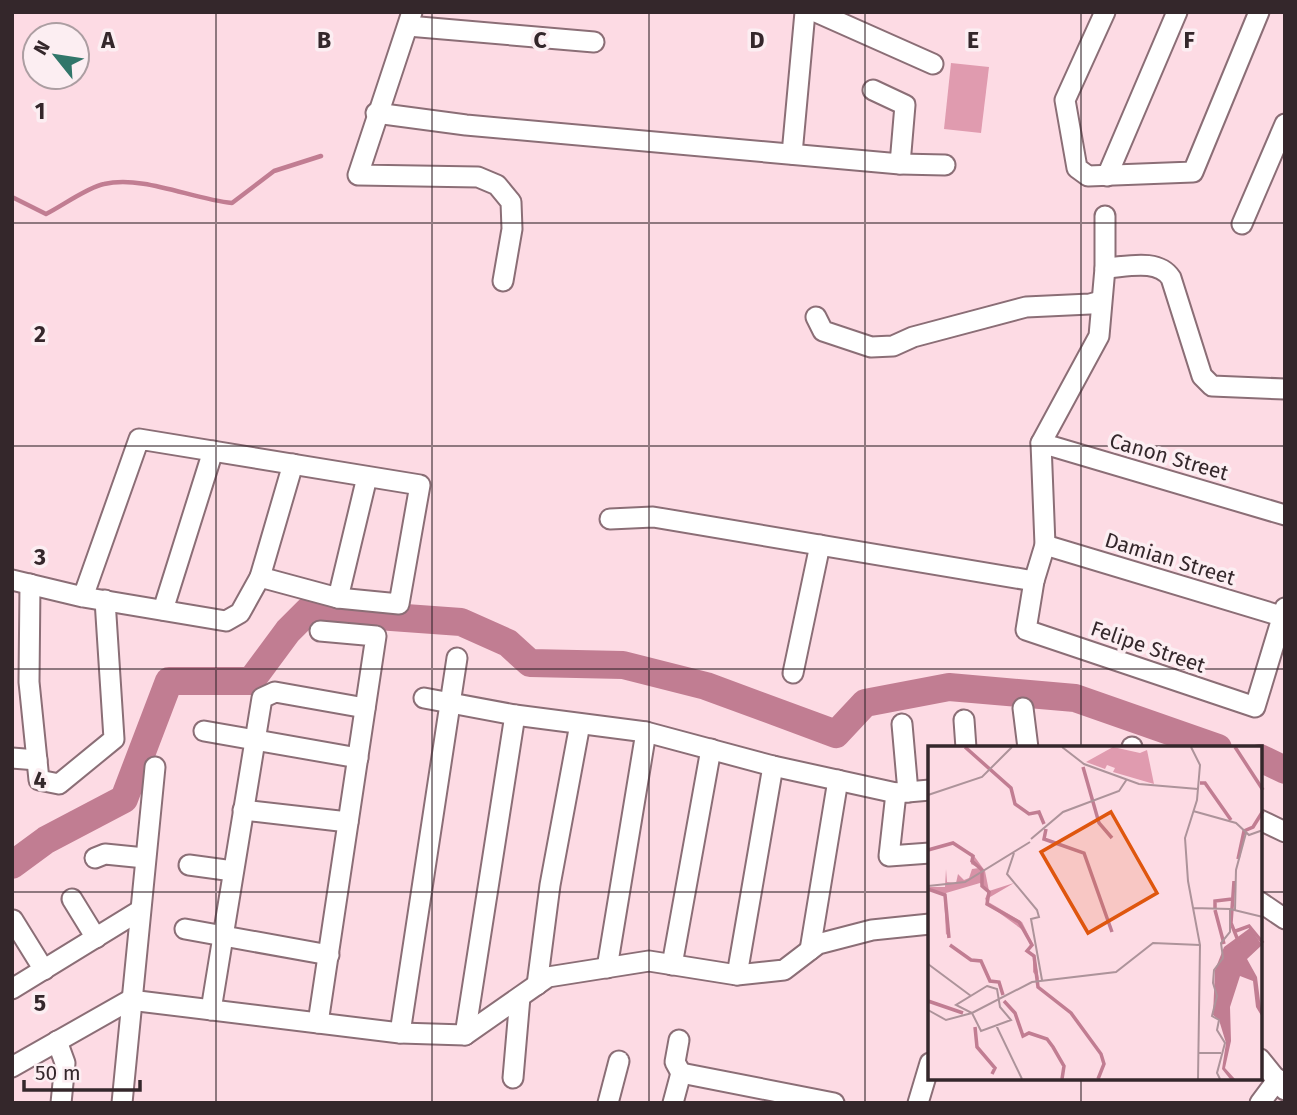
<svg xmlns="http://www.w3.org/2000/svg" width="1297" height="1115" font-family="'Fira Sans',sans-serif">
<rect width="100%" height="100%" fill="#fddbe4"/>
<polygon fill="#e09baf" points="951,63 989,67 981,133 944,129"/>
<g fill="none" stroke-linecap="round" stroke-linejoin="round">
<path stroke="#c17d92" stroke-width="4.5" d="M 12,197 L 46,214 C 62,206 88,187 104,184 C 143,175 192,199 232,203 L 274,171 L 321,156"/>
<g stroke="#c17d92" stroke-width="28">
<polyline points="1260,758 1285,770"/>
<polyline points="12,865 46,840 124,799 169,681 251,681 288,631 308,611 461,622 508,643 530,663 623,665 706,686 836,734 865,703 949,687 1075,698 1218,748"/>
</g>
<defs>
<g id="minor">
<polyline points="412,12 358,175 478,177 497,185 511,202 512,229 503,281"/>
<polyline points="816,12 933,64"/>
<polyline points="1105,12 1065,100 1077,168 1088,176 1193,172 1259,12"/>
<polyline points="408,26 594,42"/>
<polyline points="376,113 466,125 900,164 905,105 873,90"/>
<polyline points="792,154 805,12"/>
<polyline points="900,164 945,165"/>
<polyline points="1107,176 1177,12"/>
<polyline points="1105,216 1105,268 1099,336 1041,443 1045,545 1034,581 1026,630 1255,707 1285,608"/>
<polyline points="1242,224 1285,124"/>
<path d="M 1105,268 C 1126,267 1158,258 1171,278 L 1202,376 L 1212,386 L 1285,389"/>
<polyline points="816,317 823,331 871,347 893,346 913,337 1026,307 1090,304 1101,301"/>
<polyline points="1041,443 1285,515"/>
<polyline points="610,519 653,517 1034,581"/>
<polyline points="1045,545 1281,616"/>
<polyline points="260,577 293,464"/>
<polyline points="12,580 83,597 226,621 240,613 260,577 338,598 399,604 420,485 139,439 83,597"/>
<polyline points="30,584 29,682 39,780 59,784 114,739 105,600"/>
<polyline points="338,598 367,477"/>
<polyline points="163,610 213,451"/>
<polyline points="793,673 820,545"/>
<polyline points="424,698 515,715 646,732 773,766 896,793 930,790"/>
<polyline points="1023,708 1028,748"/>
<polyline points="964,720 966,748"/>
<polyline points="902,724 908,792"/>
<polyline points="204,731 358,758"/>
<polyline points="1132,748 1132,747"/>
<polyline points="12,758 37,760"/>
<polyline points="896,793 889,856 930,853"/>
<polyline points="243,810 348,822"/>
<polyline points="1260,820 1285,832"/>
<polyline points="95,858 105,854 145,858"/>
<polyline points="189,865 233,871"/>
<polyline points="72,899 96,938"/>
<polyline points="1260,902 1285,919"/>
<polyline points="13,920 44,970"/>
<polyline points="185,929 329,955"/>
<polyline points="810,950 838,780"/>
<polyline points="672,965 711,749"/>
<polyline points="607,968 646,732"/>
<polyline points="737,975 773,766"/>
<polyline points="537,985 550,885 580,724"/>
<polyline points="12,989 139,911"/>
<polyline points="211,1010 262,698 275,692 365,708"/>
<polyline points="318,1023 376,636 320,631"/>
<polyline points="400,1033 457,658"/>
<polyline points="465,1035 515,715"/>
<polyline points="679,1040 675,1062 681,1073"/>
<polyline points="57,1041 65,1063 61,1103"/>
<polyline points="1260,1059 1285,1090"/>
<polyline points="12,1067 130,1000 400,1033 465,1035 548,977 649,961 737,975 784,970 818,944 872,930 930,924"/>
<polyline points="681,1073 834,1103"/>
<polyline points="513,1078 520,997"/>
<polyline points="122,1103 155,767"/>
<polyline points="608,1103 619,1061"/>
<polyline points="673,1103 681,1073"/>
<polyline points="918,1103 930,1063"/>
<polyline points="1260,1103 1278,1079"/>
</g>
</defs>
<use href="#minor" stroke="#8b6e76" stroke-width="23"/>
<use href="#minor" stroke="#fff" stroke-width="19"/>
</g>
<path fill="none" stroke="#34272b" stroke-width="2" stroke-opacity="0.55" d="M 216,12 L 216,1103M 432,12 L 432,1103M 649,12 L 649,1103M 865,12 L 865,1103M 1081,12 L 1081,748M 12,223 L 1285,223M 12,446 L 1285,446M 12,669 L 1285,669M 12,892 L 930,892M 1260,892 L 1285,892M 1081,1078 L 1081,1103"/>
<g text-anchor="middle" stroke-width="7" stroke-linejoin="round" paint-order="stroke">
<g font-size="21" fill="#34272b" stroke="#fceef2">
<text transform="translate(1169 457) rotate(16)" y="7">Canon Street</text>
<text transform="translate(1170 559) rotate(17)" y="7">Damian Street</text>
<text transform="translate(1148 647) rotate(19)" y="7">Felipe Street</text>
</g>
</g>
<g transform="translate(928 746)">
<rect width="334" height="334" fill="#fddbe4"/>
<path d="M 185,1 L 212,7 L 219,4 L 226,38 L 185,26 L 187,22 L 179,19 L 177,23 L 158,16 Z" fill="#e09baf"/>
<path d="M 44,107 L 57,125 L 61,145 L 86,137 L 57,154 L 94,176 L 105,198 L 100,204 L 107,210 L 111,234 L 105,226 L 105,211 L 99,205 L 102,199 L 96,185 L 59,158 L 57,153 L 60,146 L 52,137 L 18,147 L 18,176 L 22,184 L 18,189 L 16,149 L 0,141 L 17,141 L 18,123 L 19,136 L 28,137 L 30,128 L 36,134 L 41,132 L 44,123 L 51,122 L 43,118 Z" fill="#d892a7"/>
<path d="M 322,182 L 334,199 L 319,213 L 329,231 L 334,271 L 328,261 L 325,235 L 312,230 L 302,261 L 303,295 L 297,322 L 307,333 L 302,333 L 294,323 L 298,297 L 291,274 L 285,269 L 287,224 L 296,201 Z" fill="#c17d92"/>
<path fill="none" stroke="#c17d92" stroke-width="3.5" d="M 37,1 L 83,42 L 87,58 L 101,68 L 111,66 L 116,78M 307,1 L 335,44M 155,21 L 171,77 L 184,92M 272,37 L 277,37 L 303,74M 118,83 L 116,93 L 156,107 L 184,186M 0,104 L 25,97 L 45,110 L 44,115 L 54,124 L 54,140 L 61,146 L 59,158 L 91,176 L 104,199 L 99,205 L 106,210 L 110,241 L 143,267 L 173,308 L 176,318 L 170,333M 310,113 L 316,85 L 325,81 L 335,65M 306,135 L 303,177 L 311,197M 0,143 L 17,149 L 21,192M 287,162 L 287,155 L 304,153M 287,164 L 296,198M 305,186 L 321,180 L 335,197M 22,199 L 43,214 L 53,215 L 62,235 L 71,236 L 75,249M 0,255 L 35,267M 76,255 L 87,267 L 95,290 L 101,287 L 119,293 L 125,301 L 136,320 L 134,333M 47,281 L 49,301 L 67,322 L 64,328"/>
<path fill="none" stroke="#ad939a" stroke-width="2" d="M 134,1 L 156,18 L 211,38 L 270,43M 263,1 L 272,19 L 269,54 L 257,92 L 260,135 L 272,199 L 270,333M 0,49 L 54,31 L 84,1M 265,65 L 308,77 L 321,89 L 335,84M 103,93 L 135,66 L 191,45 L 199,33M 86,107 L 79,128 L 109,164 L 111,171 L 103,173 L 114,234M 0,140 L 37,136 L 102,96M 265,162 L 302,163 L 335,171M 307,164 L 308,124 L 318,87M 0,218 L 43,250M 59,240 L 69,243 L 72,261 L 83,274 L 53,285 L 44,267 L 28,259 ZM 0,264 L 18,274 L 44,267M 44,267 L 104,236 L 188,226 L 225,197 L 272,199M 68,279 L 94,333M 270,307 L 293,307M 292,333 L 289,327 L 297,297 L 289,284 L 291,274 L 284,270 L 289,250 L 285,237 L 286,224 L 295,212 L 293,197 L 302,186 L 302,163"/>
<path fill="#df560e" fill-opacity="0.15" stroke="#df560e" stroke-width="3.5" d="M 183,66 L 229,147 L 160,187 L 113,106 Z"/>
<rect width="334" height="334" fill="none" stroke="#34272b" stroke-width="3.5"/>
</g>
<g font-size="23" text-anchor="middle" font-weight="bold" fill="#34272b" stroke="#fceef2" stroke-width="7" stroke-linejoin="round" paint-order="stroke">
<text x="108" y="48">A</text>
<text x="324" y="48">B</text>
<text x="540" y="48">C</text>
<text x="757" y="48">D</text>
<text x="973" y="48">E</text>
<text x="1189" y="48">F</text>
<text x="40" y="119">1</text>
<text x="40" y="342">2</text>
<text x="40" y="565">3</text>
<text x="40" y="788">4</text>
<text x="40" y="1011">5</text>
</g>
<rect width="1297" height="1115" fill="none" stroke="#34272b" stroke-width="28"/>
<g transform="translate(56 56) rotate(300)"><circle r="33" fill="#fceef2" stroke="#ac9ea2" stroke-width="2"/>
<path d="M0-5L12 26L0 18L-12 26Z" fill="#31766a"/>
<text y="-10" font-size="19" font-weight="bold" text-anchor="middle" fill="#34272b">N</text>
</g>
<path d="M24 1080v10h116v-10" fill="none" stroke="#34272b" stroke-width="3.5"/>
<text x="35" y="1080" font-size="21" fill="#34272b" stroke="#fceef2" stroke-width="5" paint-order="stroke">50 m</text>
</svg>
